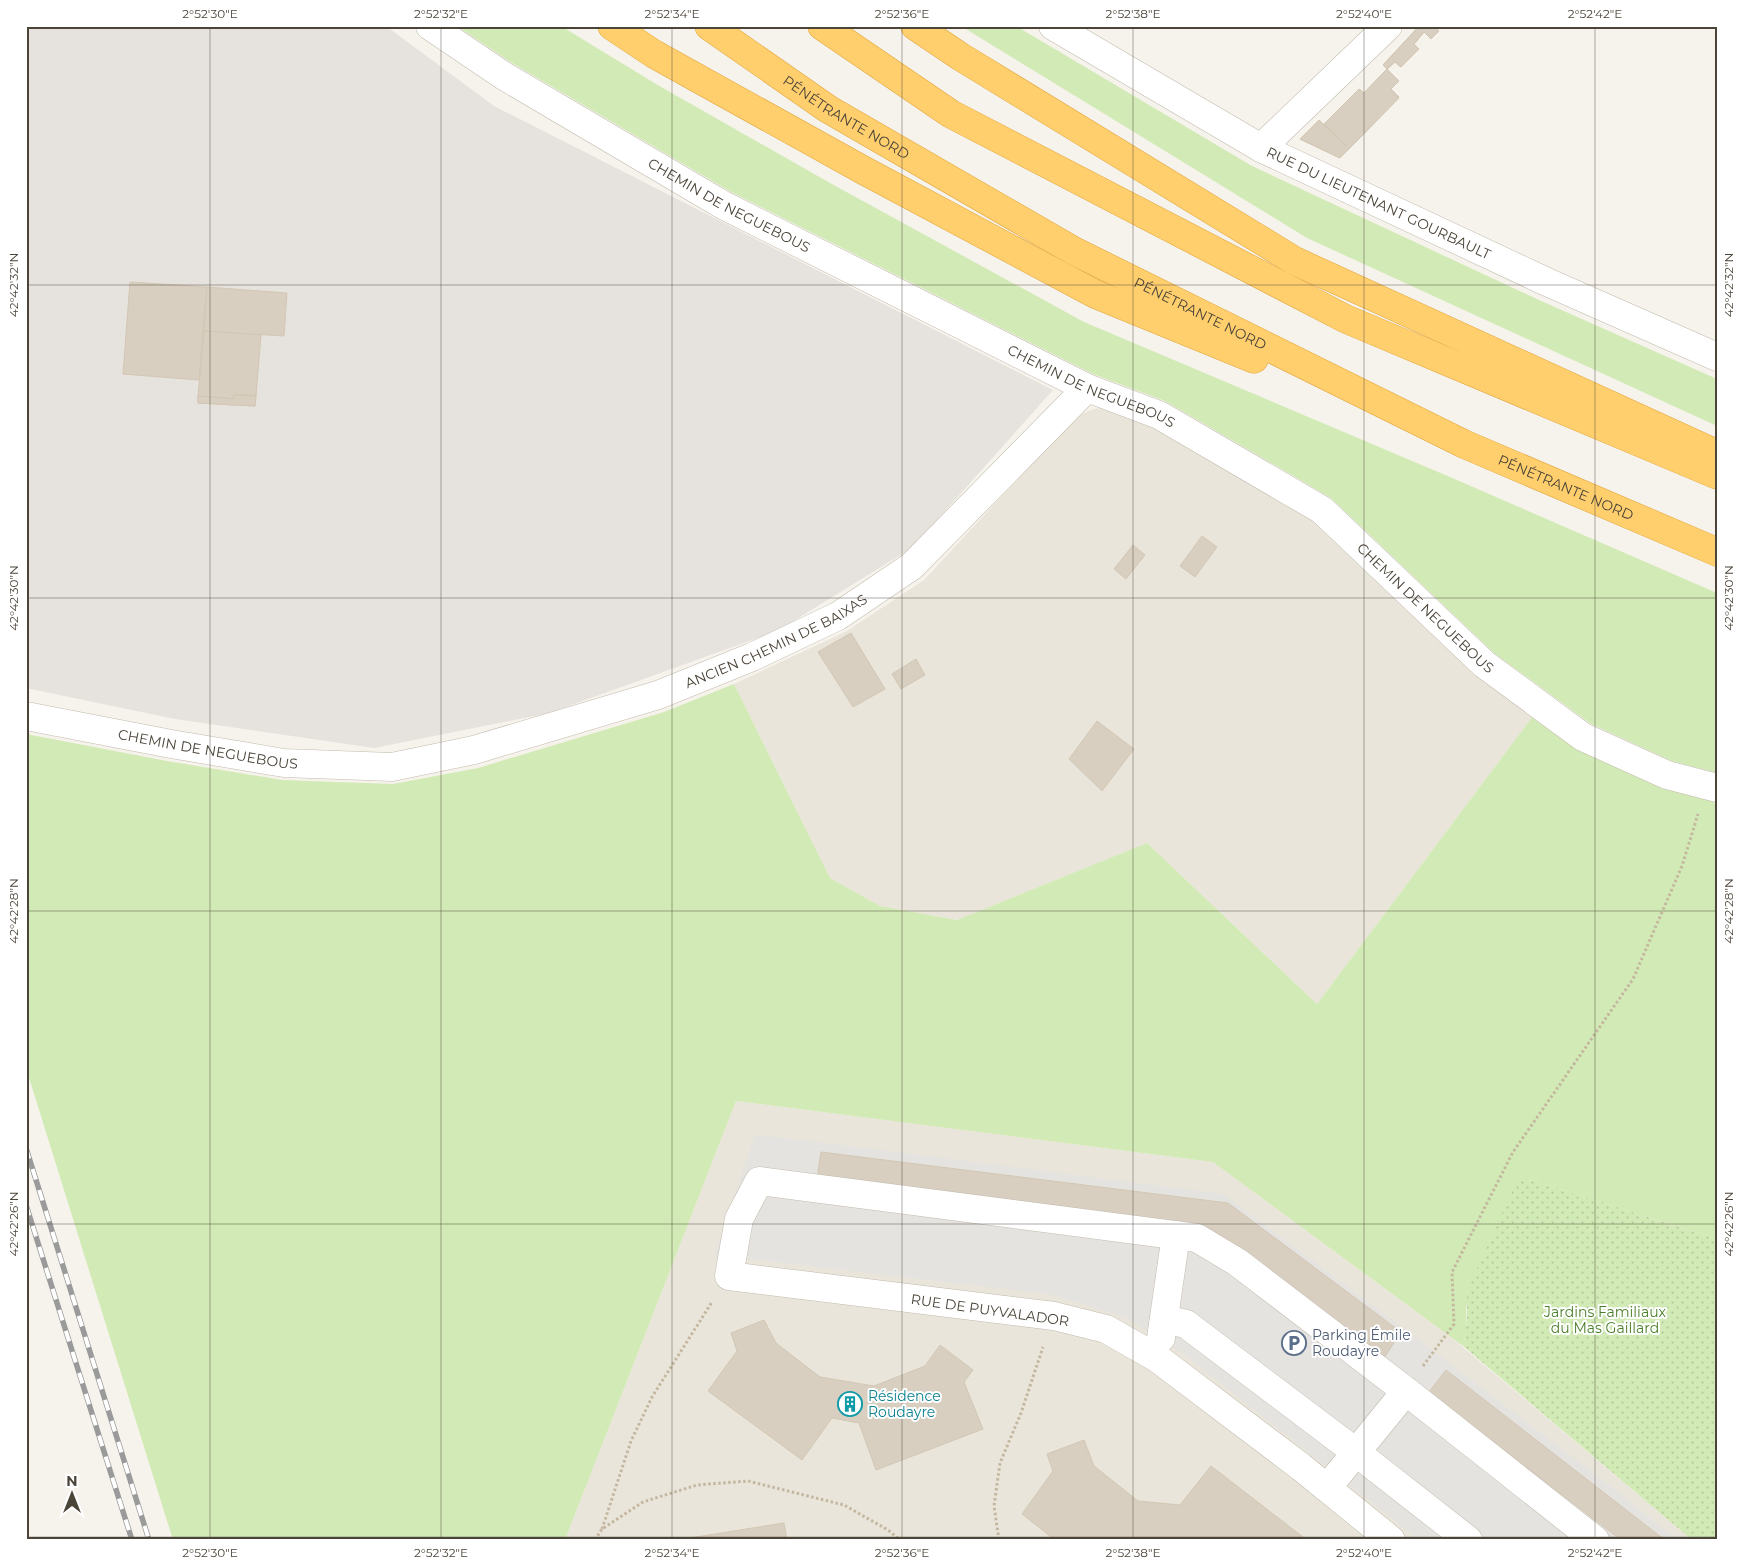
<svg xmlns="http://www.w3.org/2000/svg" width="1743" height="1566" font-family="Montserrat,sans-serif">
<defs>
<pattern id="garden-dots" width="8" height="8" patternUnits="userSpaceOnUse" patternTransform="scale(1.25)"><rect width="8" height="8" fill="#d2eab5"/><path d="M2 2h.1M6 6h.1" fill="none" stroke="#b6ca9c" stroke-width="1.8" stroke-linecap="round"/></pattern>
</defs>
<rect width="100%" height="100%" fill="#f6f3ec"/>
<g fill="#eae5da">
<polygon points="1106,407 1153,427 1314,520 1533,716 1317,1004 1147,843 957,920 880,906 830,878 734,684 847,631 924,580 1075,417 1094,409"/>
<polygon points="736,1101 1213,1162 1452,1338 1692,1540 565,1540"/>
</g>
<polygon fill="#e6e2dd" points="26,26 386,26 494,106 1053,390 912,548 777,631 549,713 374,748 175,719 26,688"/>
<g fill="#d2eab5">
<polygon points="457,26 561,26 656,84 830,183 1084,322 1450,477 1717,593 1717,773 1672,761 1591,724 1494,653 1331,498 1165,401 1093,374 731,192 512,63"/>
<polygon points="961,26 1016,26 1252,166 1539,300 1717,379 1717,426 1307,238"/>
<polygon points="734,684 830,878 880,906 957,920 1147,843 1317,1004 1533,716 1662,788 1717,802 1717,1239 1519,1176 1466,1307 1466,1333 1463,1346 1213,1162 736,1101 565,1540 173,1540 26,1068 26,734 167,761 282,780 393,784 478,768 664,712"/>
</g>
<path fill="url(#garden-dots)" d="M 1519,1176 L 1717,1239 L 1717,1540 L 1692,1540 L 1463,1346 C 1468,1328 1466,1308 1468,1289 Z"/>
<polygon fill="#e5e3e0" points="755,1135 811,1141 1223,1194 1410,1333 1621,1494 1677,1540 1419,1540 1181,1352 1124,1317 1049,1294 715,1255"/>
<g fill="#d8cfc1" stroke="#d3c7b4">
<polygon points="1419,26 1434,26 1439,31 1431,39 1424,32 1414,44 1418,49 1401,67 1395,62 1387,69 1383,65"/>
<polygon points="1420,26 1434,26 1439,31 1431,39 1424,32 1414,44 1419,49 1401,67 1395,62 1387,69 1383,65"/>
<polygon points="1387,69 1399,81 1391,89 1399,97 1349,149 1324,124 1359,89 1364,93"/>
<polygon points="1387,69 1399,81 1391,89 1399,98 1349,149 1324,124 1359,89 1364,93"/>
<polygon points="1319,120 1349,149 1340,158 1300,139"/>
<polygon points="1319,120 1349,149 1340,158 1300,139"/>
<polygon points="130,282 207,287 199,380 123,374"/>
<polygon points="207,287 287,293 284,336 204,331"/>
<polygon points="204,331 261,335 256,396 234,395 234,399 198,396"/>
<polygon points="234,394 256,396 255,406 198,403 198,396 234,399"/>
<polygon points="234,395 256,396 255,406 198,403 198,396 234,399"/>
<polygon points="1202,536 1217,547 1195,577 1180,566"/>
<polygon points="1133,545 1145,555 1126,579 1114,569"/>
<polygon points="851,633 885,689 853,707 818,652"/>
<polygon points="916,659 925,675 901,689 892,674"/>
<polygon points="1097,721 1134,749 1102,791 1069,759"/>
<polygon points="821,1152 1228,1203 1401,1332 1384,1358 1212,1229 817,1178"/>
<polygon points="764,1320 776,1343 820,1377 874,1386 925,1366 940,1345 973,1370 964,1382 983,1429 876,1470 859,1423 832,1418 802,1460 708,1391 737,1351 731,1333"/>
<polygon points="1446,1370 1665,1540 1621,1540 1429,1392"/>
<polygon points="1084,1440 1094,1466 1138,1501 1180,1505 1211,1466 1303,1537 1300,1540 1055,1540 1022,1514 1053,1471 1047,1454"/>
<polygon points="784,1523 787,1540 677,1540"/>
</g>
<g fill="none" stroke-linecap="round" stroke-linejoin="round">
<defs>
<g id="minor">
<path id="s1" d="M 430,26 L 504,76 L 723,205 L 1087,388 L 1159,415 L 1322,510 L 1484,664 L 1583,737 L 1667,775 L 1717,788"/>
<path id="s2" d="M 1053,26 L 1261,148 L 1547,282 L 1717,357"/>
<polyline points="1261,148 1388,26"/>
<path id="s3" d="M 26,716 L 171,744 L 284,763 L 392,767 L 474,750 L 658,695 L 752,657 L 838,616 L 912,566 L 1087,388"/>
<polyline points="1164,1319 1186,1324 1357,1453 1468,1540"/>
<polyline points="1161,1338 1176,1235"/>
<polyline points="1327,1488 1406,1391"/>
<polyline points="1391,1540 1301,1467 1157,1358 1106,1329 1054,1316 729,1276 739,1219 759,1181 1197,1238 1237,1262 1406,1391 1595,1540"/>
</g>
<g id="highway">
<polyline points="612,26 654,54 863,170 1095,294 1254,359"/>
<path id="s4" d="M 709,26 L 828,109 L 1074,251 L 1464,444 L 1717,552"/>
<polyline points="822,26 951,114 1346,319 1717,475"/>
<polyline points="915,26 961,57 1295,261 1717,454"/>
</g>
</defs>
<use href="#minor" stroke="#c2bbae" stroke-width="29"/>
<use href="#highway" stroke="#e0a43c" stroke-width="29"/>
<g stroke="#c4b79f" stroke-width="3" stroke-dasharray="2.5 2.5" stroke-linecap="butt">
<polyline points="1423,1366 1454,1324 1452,1272 1513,1152 1633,979 1682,866 1698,814"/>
<polyline points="602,1529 631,1441 652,1397 712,1302"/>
<polyline points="595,1540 602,1529 643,1502 697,1485 748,1481 844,1505 888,1530 900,1540"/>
<polyline points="999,1540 994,1506 1000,1463 1021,1413 1043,1347"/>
</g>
<use href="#minor" stroke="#fff" stroke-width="28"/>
<use href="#highway" stroke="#ffcf6e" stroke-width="28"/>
<defs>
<g id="rail">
<polyline points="26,1148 149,1540"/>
<polyline points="26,1205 132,1540"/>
</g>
</defs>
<use href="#rail" stroke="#9a9a9a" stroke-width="5.5"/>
<use href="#rail" stroke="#fff" stroke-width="4" stroke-dasharray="11" stroke-linecap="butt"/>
</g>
<path fill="none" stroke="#4b4439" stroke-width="1" stroke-opacity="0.45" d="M 210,26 L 210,1540M 441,26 L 441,1540M 672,26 L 672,1540M 902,26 L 902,1540M 1133,26 L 1133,1540M 1364,26 L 1364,1540M 1595,26 L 1595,1540M 26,285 L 1717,285M 26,598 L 1717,598M 26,911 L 1717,911M 26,1224 L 1717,1224M 26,1537 L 1717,1537"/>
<defs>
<symbol id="parking-ring" viewBox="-11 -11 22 22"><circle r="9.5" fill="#fff" stroke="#5c6f8a" stroke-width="1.5"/><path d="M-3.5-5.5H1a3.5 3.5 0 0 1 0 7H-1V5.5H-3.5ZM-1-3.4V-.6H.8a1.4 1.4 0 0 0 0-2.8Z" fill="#5c6f8a"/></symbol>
<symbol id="building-ring" viewBox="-11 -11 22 22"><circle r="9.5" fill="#fff" stroke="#0f9aa8" stroke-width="1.5"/><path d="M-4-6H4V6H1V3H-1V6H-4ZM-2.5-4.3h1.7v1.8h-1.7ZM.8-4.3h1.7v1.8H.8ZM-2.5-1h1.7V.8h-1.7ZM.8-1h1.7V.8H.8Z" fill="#0f9aa8"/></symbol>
</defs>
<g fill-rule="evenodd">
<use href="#parking-ring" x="1280" y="1329" width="28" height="28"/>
<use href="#building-ring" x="836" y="1390" width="28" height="28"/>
</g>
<g text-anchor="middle" stroke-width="4" stroke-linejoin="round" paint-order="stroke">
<g font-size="14" fill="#4b4439" stroke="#fff">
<text dy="5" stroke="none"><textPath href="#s4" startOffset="165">PÉNÉTRANTE NORD</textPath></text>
<text dy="5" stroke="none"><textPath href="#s2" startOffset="371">RUE DU LIEUTENANT GOURBAULT</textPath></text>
<text dy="5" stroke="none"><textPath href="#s1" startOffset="349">CHEMIN DE NEGUEBOUS</textPath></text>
<text dy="5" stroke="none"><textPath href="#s4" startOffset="570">PÉNÉTRANTE NORD</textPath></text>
<text dy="5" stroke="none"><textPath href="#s1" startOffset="754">CHEMIN DE NEGUEBOUS</textPath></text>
<text dy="5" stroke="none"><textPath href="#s4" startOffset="975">PÉNÉTRANTE NORD</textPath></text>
<text dy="5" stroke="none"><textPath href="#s1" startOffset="1159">CHEMIN DE NEGUEBOUS</textPath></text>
<text dy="5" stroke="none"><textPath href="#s3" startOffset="776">ANCIEN CHEMIN DE BAIXAS</textPath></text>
<text dy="5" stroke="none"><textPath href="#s3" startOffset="185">CHEMIN DE NEGUEBOUS</textPath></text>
<text transform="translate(990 1310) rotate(8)" y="5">RUE DE PUYVALADOR</text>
</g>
<g font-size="14" fill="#4a7f2a" stroke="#fff">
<text x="1605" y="1317">Jardins Familiaux<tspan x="1605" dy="16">du Mas Gaillard</tspan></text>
</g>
<g font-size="14" fill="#4e5e75" stroke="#fff" text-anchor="start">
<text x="1312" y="1340">Parking Émile<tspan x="1312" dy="16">Roudayre</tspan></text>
</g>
<g font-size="14" fill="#0d838f" stroke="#fff" text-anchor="start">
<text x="868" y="1401">Résidence<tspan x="868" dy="16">Roudayre</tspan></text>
</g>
</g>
<rect width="1743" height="1566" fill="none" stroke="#ffffff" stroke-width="55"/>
<g transform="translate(72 1494)" stroke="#ffffff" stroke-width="4" paint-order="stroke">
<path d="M0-4L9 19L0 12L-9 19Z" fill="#4b4439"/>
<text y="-8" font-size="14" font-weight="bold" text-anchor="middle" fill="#4b4439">N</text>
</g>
<rect x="28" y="28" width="1688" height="1510" fill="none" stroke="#4b4439" stroke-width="2"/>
<g font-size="12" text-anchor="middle" fill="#4b4439">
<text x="210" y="18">2°52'30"E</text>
<text x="441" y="18">2°52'32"E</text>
<text x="672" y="18">2°52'34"E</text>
<text x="902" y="18">2°52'36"E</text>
<text x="1133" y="18">2°52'38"E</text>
<text x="1364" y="18">2°52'40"E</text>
<text x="1595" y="18">2°52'42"E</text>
<text transform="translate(14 285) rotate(-90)" y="4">42°42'32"N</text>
<text transform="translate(1729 285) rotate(-90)" y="4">42°42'32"N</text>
<text transform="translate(14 598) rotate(-90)" y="4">42°42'30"N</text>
<text transform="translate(1729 598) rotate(-90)" y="4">42°42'30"N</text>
<text transform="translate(14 911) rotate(-90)" y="4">42°42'28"N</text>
<text transform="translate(1729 911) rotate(-90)" y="4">42°42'28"N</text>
<text transform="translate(14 1224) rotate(-90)" y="4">42°42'26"N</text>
<text transform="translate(1729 1224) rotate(-90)" y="4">42°42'26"N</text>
<text x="210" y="1557">2°52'30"E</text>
<text x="441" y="1557">2°52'32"E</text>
<text x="672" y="1557">2°52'34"E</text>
<text x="902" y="1557">2°52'36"E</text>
<text x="1133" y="1557">2°52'38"E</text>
<text x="1364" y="1557">2°52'40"E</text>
<text x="1595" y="1557">2°52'42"E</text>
</g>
</svg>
